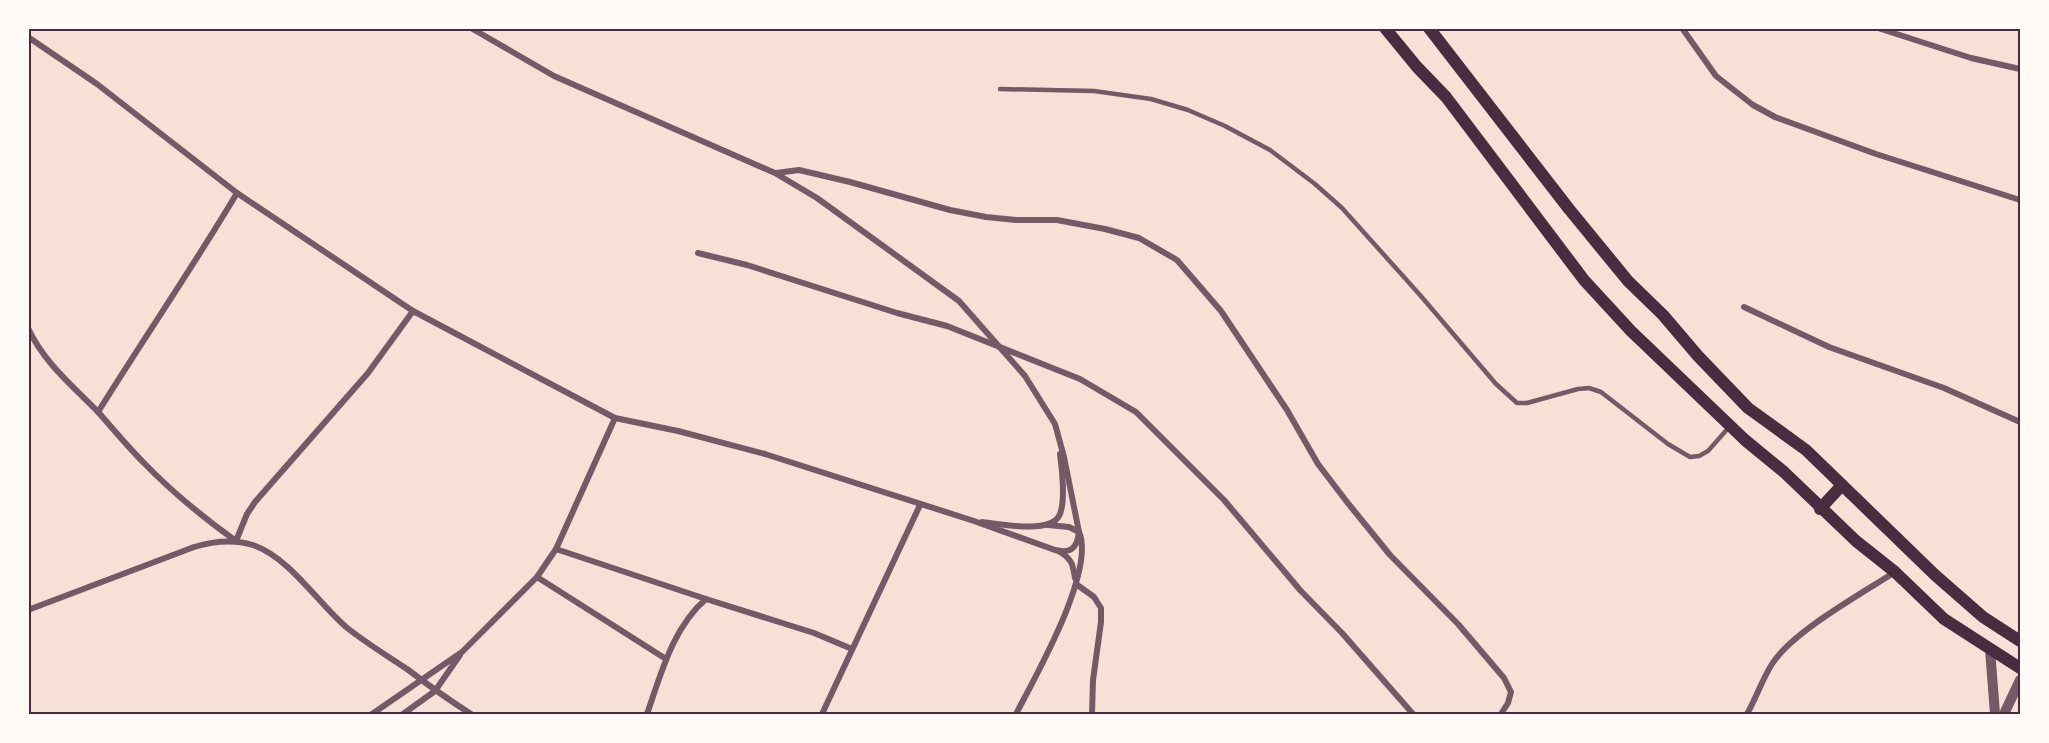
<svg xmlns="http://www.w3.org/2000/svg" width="2049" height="743" font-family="Cabin,sans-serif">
<rect width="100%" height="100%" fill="#f7e1d7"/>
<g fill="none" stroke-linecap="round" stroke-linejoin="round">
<polyline stroke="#755966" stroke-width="4.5" points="1000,89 1094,91 1151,99 1188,110 1225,126 1270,150 1315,184 1342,208 1420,295 1496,384 1517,403 1527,403 1578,389 1589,388 1601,392 1668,444 1690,457 1699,456 1708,451 1730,426"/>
<g stroke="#755966" stroke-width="6">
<polyline points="1682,28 1716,76 1753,105 1775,117 1876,154 2020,200"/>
<polyline points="1878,28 1971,58 2020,69"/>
<path d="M 28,37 L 97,84 L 237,193 L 413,311 L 615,418 L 678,431 L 765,454 L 974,521 L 1055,550 C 1071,554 1077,548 1079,532 L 1064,457 L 1055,424 L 1025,376 L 959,301 L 817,198 L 775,173 L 554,76 L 471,28"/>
<polyline points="776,173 799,170 850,182 950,210 986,217 1016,220 1057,220 1105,229 1139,238 1177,260 1221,311 1287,410 1318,464 1347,502 1390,555 1458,624 1504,678 1511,692 1508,703 1501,714"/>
<polyline points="698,253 747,265 897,313 947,326 1080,379 1136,412 1224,500 1300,590 1342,633 1413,714"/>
<polyline points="1744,307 1829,347 1944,388 2020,422"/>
<path d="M 28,328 C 44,363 73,386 99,413 C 114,430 129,448 145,464 C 173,493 204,518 236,541 L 247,514 L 255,502 L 368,373 L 413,311"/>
<path d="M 98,412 C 144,338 193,267 237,193"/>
<path d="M 982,522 C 1000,524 1049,534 1059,516 C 1066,504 1062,468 1060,454"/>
<polyline points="556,549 706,599"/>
<path d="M 1060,552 C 1072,559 1073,565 1075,578"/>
<polyline points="537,577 666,659"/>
<polyline points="1076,584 1094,597 1101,608 1101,622 1093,680 1092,714"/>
<path d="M 28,610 L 194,547 C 214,541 233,539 253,545 C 290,558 317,602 346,627 C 366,643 386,655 407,669 C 428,685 449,700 471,714"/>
<polyline points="372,714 462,652 537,577 556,549 615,418"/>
<polyline points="403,714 435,691 460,655"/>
<path d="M 647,714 C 661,674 673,627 706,599 L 814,633 L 852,649"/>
<polyline points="822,714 920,505"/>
<path d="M 1016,714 C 1035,677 1096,571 1079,532 L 1069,527 L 1048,525"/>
<path d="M 1747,714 C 1756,698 1762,680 1772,664 C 1792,632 1861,594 1895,572"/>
</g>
<g stroke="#755966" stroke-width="10">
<polyline points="1990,649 1995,714"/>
<polyline points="2004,714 2020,680"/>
</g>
<g stroke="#4a2c40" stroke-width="12">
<polyline points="1385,28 1417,67 1446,97 1584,280 1631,331 1745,440 1784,472 1856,541 1895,572 1944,619 2020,668"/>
<polyline points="1429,28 1569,209 1628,281 1663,315 1698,356 1748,408 1806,450 1935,575 1983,617 2020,641"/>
<polyline points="1820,509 1842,485"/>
</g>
</g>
<rect width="2049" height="743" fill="none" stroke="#fffaf5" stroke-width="60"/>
<rect x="30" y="30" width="1989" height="683" fill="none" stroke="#4a2c40" stroke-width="2"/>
</svg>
